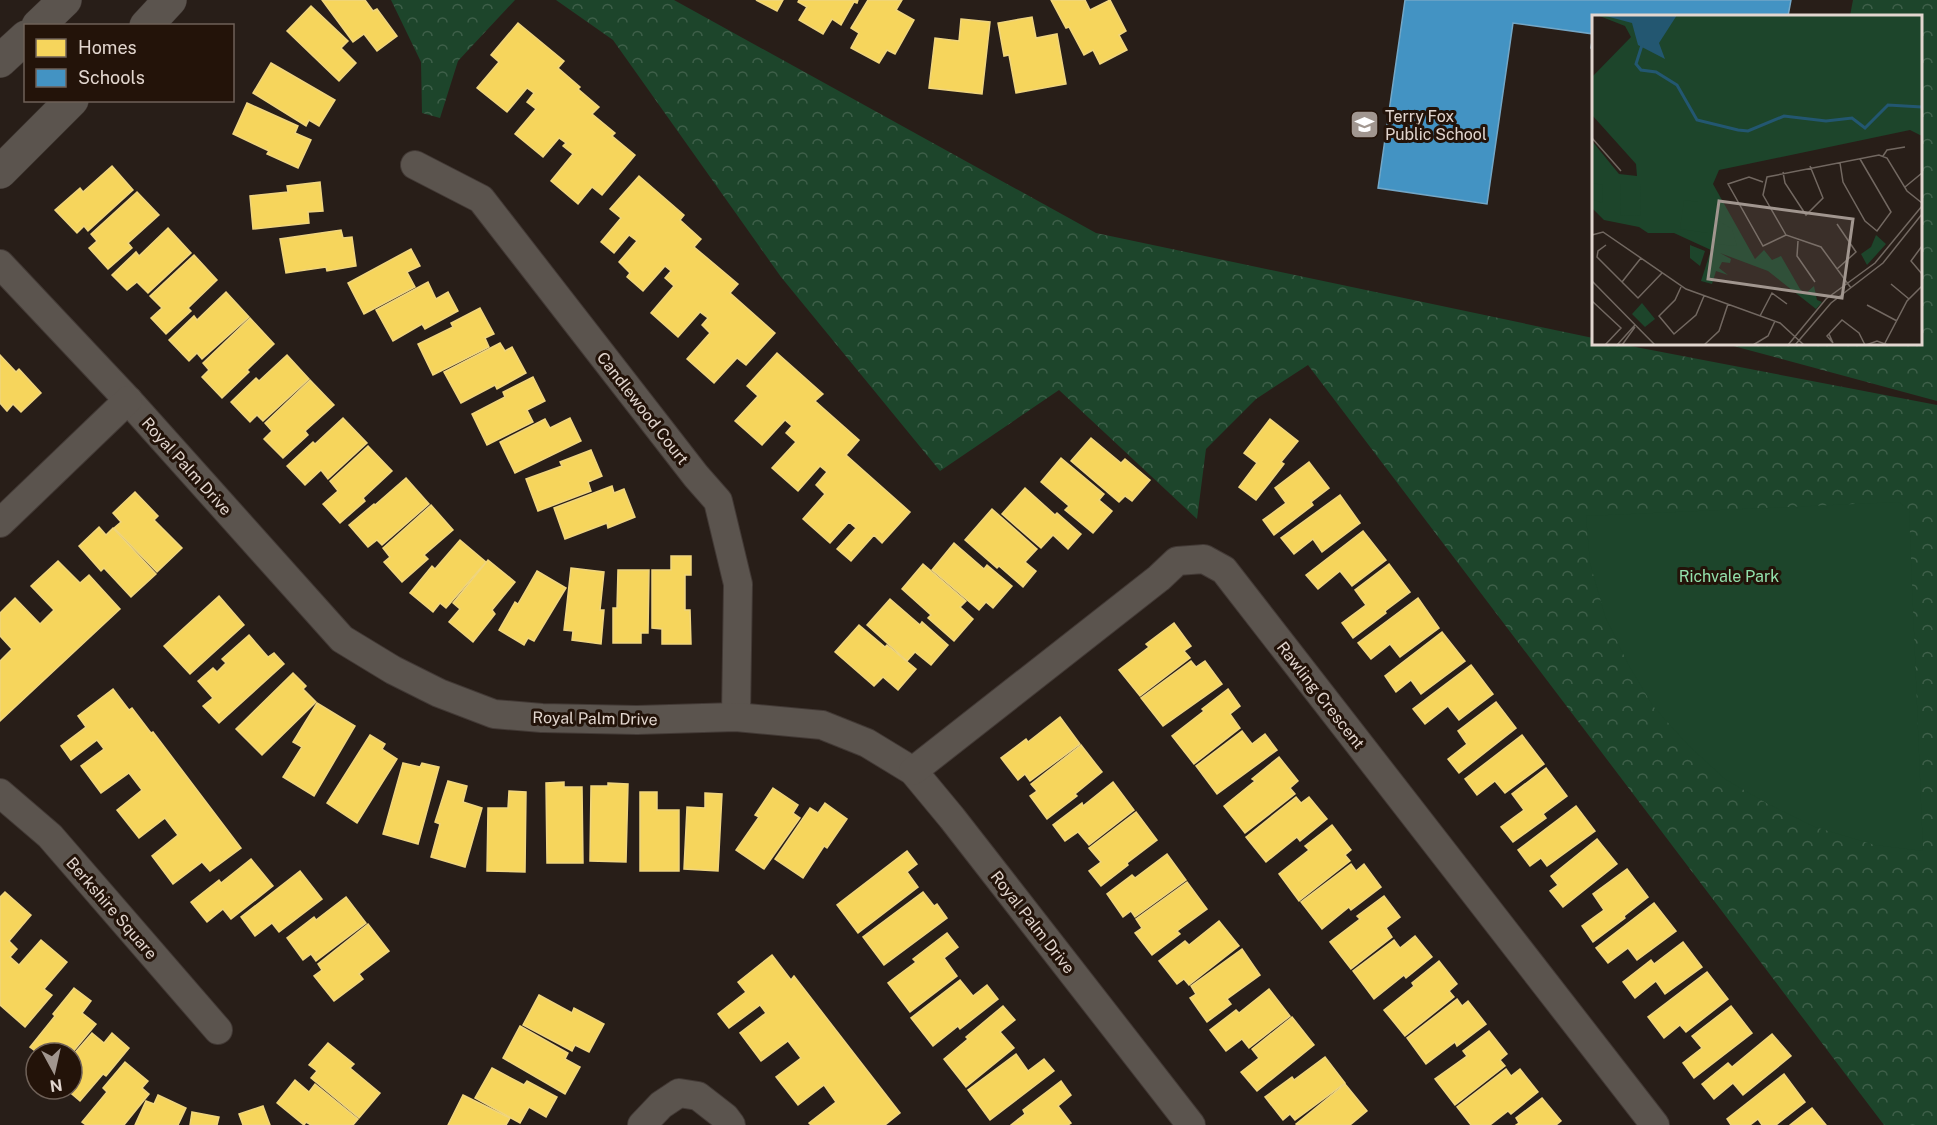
<svg xmlns="http://www.w3.org/2000/svg" width="1937" height="1125" font-family="'Public Sans',sans-serif">
<defs>
<pattern id="park-crowns" width="20" height="18" patternUnits="userSpaceOnUse" patternTransform="scale(1.5)"><rect width="20" height="18" fill="#1d452b"/><path d="M2 6a3 3 0 1 1 6 0M12 15a3 3 0 1 1 6 0" fill="none" stroke="#3e5f49"/></pattern>
</defs>
<rect width="100%" height="100%" fill="#281e18"/>
<g fill="url(#park-crowns)">
<polygon points="391,0 515,0 458,61 440,118 422,113 421,62"/>
<polygon points="556,0 674,0 1096,233 1593,338 1594,344 1620,344 1937,405 1937,1125 1884,1125 1308,365 1256,399 1206,449 1197,519 1059,390 940,471 781,277 613,40"/>
<polygon points="1853,0 1937,0 1937,401 1726,344 1920,344 1920,16 1850,16"/>
</g>
<polygon fill="#1d452b" points="1899,502 1909,510 1923,851 1875,845 1815,827 1768,804 1725,779 1688,745 1653,706 1628,664 1605,616 1590,563 1586,516"/>
<g fill="#f6d55c" stroke="#f0d57e" stroke-width="1.5">
<polygon points="322,0 365,0 373,11 377,9 397,36 377,51 364,34 353,42"/>
<polygon points="756,0 783,0 777,11"/>
<polygon points="799,0 858,0 857,3 854,2 841,25 832,19 823,34 799,20 807,7 798,2"/>
<polygon points="868,0 902,0 896,10 914,20 895,54 887,50 879,63 851,48 859,33 851,28"/>
<polygon points="1051,0 1085,0 1090,10 1110,0 1126,31 1119,35 1127,50 1100,64 1093,50 1084,55 1069,27 1066,28"/>
<polygon points="311,6 348,41 341,48 356,63 339,81 287,31"/>
<polygon points="1032,17 1036,38 1057,34 1066,84 1016,93 1009,55 1004,56 998,23"/>
<polygon points="961,19 990,22 982,94 929,88 935,38 959,41"/>
<polygon points="518,23 564,61 558,68 580,87 578,89 599,107 592,114 615,133 612,136 635,155 602,195 592,187 578,204 551,181 573,154 563,146 566,143 559,138 543,157 515,134 536,109 527,102 534,93 527,88 507,112 477,88 499,62 491,55"/>
<polygon points="271,63 335,100 319,126 309,120 306,126 253,93"/>
<polygon points="247,103 298,126 295,133 311,140 298,168 267,154 269,151 233,134"/>
<polygon points="112,166 133,190 88,231 84,226 77,233 55,210 80,188 83,192"/>
<polygon points="639,176 684,215 680,220 701,239 694,247 738,284 730,293 775,333 746,365 737,358 714,383 687,359 710,333 702,325 708,318 700,312 678,337 651,313 674,286 665,278 671,271 665,266 643,291 627,277 630,273 619,262 637,241 629,235 614,253 601,242 621,218 610,209"/>
<polygon points="320,182 323,211 308,212 309,223 253,229 250,196 288,192 287,186"/>
<polygon points="137,192 159,215 128,243 132,248 108,269 89,248 97,241 91,234"/>
<polygon points="168,228 191,253 148,293 137,282 127,290 112,275 136,252 139,256"/>
<polygon points="341,230 343,238 352,237 356,266 327,271 326,267 286,273 280,239"/>
<polygon points="411,249 420,266 407,272 415,287 364,314 348,283"/>
<polygon points="194,255 217,280 188,308 191,311 166,334 151,318 162,308 150,296"/>
<polygon points="428,282 436,299 448,292 458,311 425,329 422,324 393,341 376,310"/>
<polygon points="226,292 249,317 202,359 197,353 189,361 169,340 194,316 197,320"/>
<polygon points="480,308 494,334 485,338 489,347 433,375 418,344 453,327 451,323"/>
<polygon points="250,318 274,344 247,370 249,372 222,398 202,377 209,370 203,363"/>
<polygon points="500,343 505,351 512,347 526,373 497,389 495,385 461,403 444,372"/>
<polygon points="777,353 823,394 815,401 859,440 846,455 910,512 882,543 874,535 851,561 837,549 856,528 849,522 830,543 803,519 825,494 816,485 827,472 820,466 798,491 772,468 796,442 786,433 792,426 785,420 762,445 735,421 758,396 747,386"/>
<polygon points="0,355 16,372 19,369 41,393 21,412 13,404 7,411 0,403"/>
<polygon points="287,355 309,379 263,421 257,415 250,422 231,402 256,378 259,381"/>
<polygon points="533,377 545,401 527,410 533,422 487,445 472,414 505,397 503,392"/>
<polygon points="310,380 334,405 305,431 308,435 283,458 264,439 272,431 265,423"/>
<polygon points="343,418 367,443 328,479 321,470 305,485 287,466 313,442 315,444"/>
<polygon points="570,418 581,441 515,473 500,442 545,419 550,428"/>
<polygon points="1270,419 1298,441 1281,462 1284,464 1256,500 1239,487 1257,463 1244,453"/>
<polygon points="1091,438 1121,463 1125,459 1150,480 1132,501 1125,496 1119,502 1071,461"/>
<polygon points="368,446 392,471 363,498 365,501 340,523 323,504 338,491 330,481"/>
<polygon points="591,450 602,476 588,482 591,491 538,511 526,479 562,466 560,462"/>
<polygon points="1061,458 1104,494 1099,500 1112,511 1093,533 1065,510 1069,506 1041,482"/>
<polygon points="1309,462 1329,488 1311,502 1313,505 1274,535 1263,520 1286,503 1275,488"/>
<polygon points="406,478 429,504 382,545 377,540 368,547 349,525 374,504 375,505"/>
<polygon points="612,486 614,493 624,489 635,517 608,528 607,523 565,539 554,508"/>
<polygon points="1025,488 1055,515 1057,513 1081,534 1068,549 1053,535 1041,548 1002,514"/>
<polygon points="135,492 158,516 154,520 182,548 157,572 114,528 121,522 113,513"/>
<polygon points="1340,495 1360,523 1322,552 1313,539 1294,554 1281,538"/>
<polygon points="431,505 453,530 424,555 428,559 402,582 384,562 390,557 383,548"/>
<polygon points="992,509 1037,549 1025,562 1036,571 1023,587 999,566 997,568 965,540"/>
<polygon points="99,527 106,535 113,528 156,574 131,597 104,568 101,571 79,546"/>
<polygon points="1363,531 1386,560 1352,586 1340,571 1318,589 1306,575"/>
<polygon points="460,540 486,562 446,608 440,603 433,612 410,593 432,566 435,569"/>
<polygon points="954,543 984,569 987,565 1012,586 993,608 986,602 979,610 932,570"/>
<polygon points="671,556 691,556 691,575 685,575 685,610 690,610 691,644 662,644 662,629 652,628 652,570 671,570"/>
<polygon points="488,560 515,582 492,610 495,614 473,642 449,622 460,609 453,603"/>
<polygon points="58,561 80,583 89,575 120,609 0,721 0,661 12,649 0,636 0,613 15,598 40,624 54,610 31,586"/>
<polygon points="923,564 966,601 960,607 973,619 954,641 928,618 931,615 902,589"/>
<polygon points="1389,564 1410,592 1385,611 1386,613 1353,638 1342,623 1366,605 1355,590"/>
<polygon points="571,568 604,572 600,610 604,610 601,644 572,640 573,631 564,630"/>
<polygon points="618,570 649,570 648,633 641,633 641,643 613,643 613,608 617,608"/>
<polygon points="537,571 566,588 534,641 528,638 524,645 499,630 515,602 518,604"/>
<polygon points="219,596 244,625 190,674 164,646"/>
<polygon points="1418,598 1439,628 1400,657 1390,644 1371,659 1358,643"/>
<polygon points="890,599 920,625 922,622 948,645 931,665 915,652 907,661 867,625"/>
<polygon points="1174,623 1191,646 1184,651 1190,658 1140,696 1119,670 1149,647 1146,644"/>
<polygon points="859,625 885,647 887,645 916,669 898,690 883,677 874,686 835,652"/>
<polygon points="1442,632 1465,661 1421,694 1411,680 1396,692 1385,676"/>
<polygon points="249,635 268,657 274,653 284,664 219,723 203,706 213,698 198,681 213,668 217,672 226,663 222,659"/>
<polygon points="1191,661 1196,667 1205,661 1222,684 1163,726 1141,698"/>
<polygon points="1471,665 1493,694 1459,720 1448,706 1425,724 1413,709"/>
<polygon points="293,673 306,686 303,689 316,702 262,755 236,729"/>
<polygon points="113,689 129,710 132,708 151,733 153,732 241,848 210,871 202,862 173,884 152,856 178,835 165,818 139,838 117,810 142,790 129,773 101,793 81,766 104,749 97,740 71,760 61,746 86,727 78,716"/>
<polygon points="1228,689 1240,706 1230,714 1240,728 1194,764 1172,736 1204,711 1202,709"/>
<polygon points="1496,702 1516,728 1459,773 1448,759 1467,744 1458,731"/>
<polygon points="317,703 355,726 314,796 283,777 302,747 293,742"/>
<polygon points="1060,717 1080,744 1030,781 1025,774 1018,780 1001,758 1026,739 1028,742"/>
<polygon points="1242,731 1252,744 1265,734 1277,750 1217,794 1196,766"/>
<polygon points="370,735 385,744 382,749 397,759 357,823 327,803"/>
<polygon points="1522,735 1544,764 1505,793 1495,781 1477,795 1465,779"/>
<polygon points="1081,745 1102,772 1075,794 1077,796 1047,819 1030,796 1037,791 1031,784"/>
<polygon points="1279,757 1298,781 1290,788 1295,794 1245,833 1224,806 1255,781 1252,779"/>
<polygon points="403,763 420,767 422,763 439,767 418,844 383,834"/>
<polygon points="1546,768 1567,796 1543,814 1546,818 1513,842 1501,827 1524,810 1512,794"/>
<polygon points="448,781 467,786 463,802 482,808 465,867 431,857 440,824 435,822"/>
<polygon points="564,782 564,787 582,787 583,863 547,863 546,783"/>
<polygon points="1113,782 1134,810 1089,845 1078,832 1065,841 1053,825 1082,803 1083,806"/>
<polygon points="608,783 628,784 626,862 590,861 591,786 608,786"/>
<polygon points="773,788 798,805 793,813 800,818 764,869 736,850 759,817 755,815"/>
<polygon points="509,791 526,792 525,872 487,871 488,808 508,808"/>
<polygon points="640,792 657,792 657,810 679,810 679,871 640,871"/>
<polygon points="705,793 722,794 718,871 684,869 687,807 705,808"/>
<polygon points="1296,797 1301,803 1309,797 1327,819 1300,841 1297,837 1266,862 1246,837"/>
<polygon points="825,803 847,819 827,848 824,846 803,878 775,859 810,808 818,813"/>
<polygon points="1576,806 1595,831 1547,866 1541,858 1530,866 1518,850"/>
<polygon points="1136,812 1157,840 1127,863 1128,865 1101,886 1089,871 1101,862 1089,848"/>
<polygon points="1332,825 1351,850 1345,855 1350,861 1299,901 1279,874 1309,850 1305,846"/>
<polygon points="1597,839 1617,864 1563,907 1550,891 1558,885 1551,876"/>
<polygon points="907,851 917,864 907,872 918,887 858,933 837,905"/>
<polygon points="1167,854 1186,880 1135,917 1131,911 1123,917 1107,894 1132,875 1135,878"/>
<polygon points="251,859 273,886 231,919 223,909 207,922 191,902 219,880 221,883"/>
<polygon points="1351,864 1356,871 1364,864 1381,887 1351,910 1349,907 1322,929 1301,902"/>
<polygon points="1627,869 1648,897 1624,916 1625,918 1593,942 1582,926 1604,910 1593,894"/>
<polygon points="300,871 322,899 279,932 272,923 255,936 241,917"/>
<polygon points="1187,882 1207,909 1177,931 1180,934 1152,955 1135,933 1142,928 1136,919"/>
<polygon points="5,892 31,915 9,941 17,949 10,957 19,965 41,940 67,962 44,989 52,995 25,1027 0,1005 0,897"/>
<polygon points="923,892 934,906 937,904 947,918 884,965 863,937"/>
<polygon points="1384,896 1400,917 1386,928 1392,937 1351,969 1330,942 1360,919 1357,916"/>
<polygon points="346,897 366,923 316,961 311,954 303,960 287,938 314,917 316,920"/>
<polygon points="1654,903 1676,931 1637,960 1628,948 1608,963 1596,948"/>
<polygon points="1219,921 1239,946 1189,985 1184,979 1177,984 1159,961 1185,941 1189,945"/>
<polygon points="368,924 389,951 359,974 363,979 334,1001 314,976 322,970 318,964"/>
<polygon points="947,933 958,947 944,958 957,976 910,1012 888,983 916,962 913,959"/>
<polygon points="1415,936 1432,957 1406,978 1404,975 1374,999 1353,971 1394,940 1400,948"/>
<polygon points="1683,942 1702,967 1665,994 1656,981 1635,998 1623,982 1651,960 1654,964"/>
<polygon points="1242,949 1260,975 1227,999 1231,1004 1207,1022 1190,998 1196,994 1191,986"/>
<polygon points="772,955 791,980 794,976 900,1113 885,1125 811,1125 809,1123 836,1102 824,1085 798,1105 776,1077 801,1058 788,1041 761,1061 740,1033 766,1013 760,1005 729,1028 718,1014 746,992 738,982"/>
<polygon points="1439,961 1457,984 1449,991 1454,997 1405,1036 1384,1010 1414,986 1412,983"/>
<polygon points="1707,972 1728,999 1686,1032 1680,1025 1664,1038 1648,1017"/>
<polygon points="960,980 973,996 987,985 998,999 960,1029 958,1026 933,1046 911,1018"/>
<polygon points="74,988 91,1001 82,1013 96,1024 72,1053 38,1053 30,1047 55,1016 53,1014"/>
<polygon points="1269,989 1290,1016 1249,1048 1242,1039 1226,1051 1210,1030 1236,1010 1239,1013"/>
<polygon points="539,995 572,1013 574,1008 604,1024 589,1052 575,1045 572,1051 523,1025"/>
<polygon points="1457,999 1462,1006 1468,1001 1486,1024 1457,1046 1455,1042 1426,1064 1407,1038"/>
<polygon points="1003,1006 1015,1020 1000,1032 1014,1048 966,1087 944,1059 968,1039 966,1037"/>
<polygon points="1731,1006 1752,1033 1694,1078 1683,1063 1702,1048 1692,1036"/>
<polygon points="1292,1017 1314,1045 1257,1091 1241,1072 1259,1058 1252,1049"/>
<polygon points="520,1026 568,1053 565,1059 580,1067 565,1094 503,1058"/>
<polygon points="1489,1031 1507,1054 1500,1060 1505,1066 1455,1105 1435,1079 1467,1056 1463,1051"/>
<polygon points="92,1033 104,1043 112,1033 129,1048 106,1076 103,1074 80,1101 66,1089 72,1089 72,1056"/>
<polygon points="1772,1034 1791,1056 1743,1095 1733,1083 1714,1099 1702,1084 1728,1063 1732,1067"/>
<polygon points="328,1043 354,1064 350,1068 380,1093 359,1118 311,1078 317,1071 309,1065"/>
<polygon points="1016,1054 1028,1071 1044,1059 1054,1071 990,1120 968,1090"/>
<polygon points="1325,1057 1345,1083 1295,1120 1290,1114 1283,1120 1265,1097 1292,1077 1294,1080"/>
<polygon points="125,1062 148,1081 142,1088 149,1094 124,1125 86,1125 82,1122 107,1092 103,1088"/>
<polygon points="492,1068 524,1085 527,1081 557,1097 546,1117 529,1107 520,1123 475,1098"/>
<polygon points="1506,1069 1511,1076 1520,1069 1538,1092 1511,1114 1508,1111 1490,1125 1471,1125 1457,1107"/>
<polygon points="1784,1074 1805,1102 1776,1125 1762,1125 1758,1119 1750,1125 1731,1125 1727,1119"/>
<polygon points="295,1080 309,1092 315,1084 358,1119 353,1125 311,1125 306,1122 304,1125 277,1103"/>
<polygon points="1061,1081 1071,1095 1058,1106 1071,1123 1068,1125 1011,1125 1025,1114 1023,1110"/>
<polygon points="1345,1084 1367,1111 1350,1125 1297,1125 1296,1124"/>
<polygon points="158,1095 186,1108 178,1125 135,1125 146,1101 154,1104"/>
<polygon points="463,1095 510,1118 506,1125 448,1125"/>
<polygon points="1542,1098 1561,1121 1556,1125 1516,1125 1519,1123 1516,1118"/>
<polygon points="263,1106 270,1125 243,1125 239,1114"/>
<polygon points="1812,1108 1826,1125 1790,1125 1805,1113"/>
<polygon points="192,1112 219,1117 217,1125 190,1125"/>
</g>
<polygon fill="#4393c3" stroke="#73a7c7" stroke-width="1.5" points="1405,0 1791,0 1788,16 1594,16 1594,49 1591,48 1593,34 1513,23 1487,204 1378,188"/>
<g fill="none" stroke-linecap="round" stroke-linejoin="round">
<defs>
<g id="street">
<polyline points="415,165 481,199 696,476 718,501 738,584 736,717"/>
<polyline points="0,264 128,400 342,639 393,670 439,693 494,714 542,718 637,720 736,717 822,725 867,743 913,771 952,818 1191,1125"/>
<polyline points="0,523 128,400"/>
<polyline points="913,771 1159,578 1177,561 1204,559 1224,570 1655,1125"/>
<polyline points="0,793 50,836 218,1030"/>
<polyline points="642,1125 661,1105 679,1093 698,1096 725,1117 731,1125"/>
</g>
<g id="secondary">
<polyline points="38,26 65,0"/>
<polyline points="146,26 170,0"/>
<polyline points="0,61 26,37"/>
<polyline points="0,172 72,100"/>
</g>
</defs>
<use href="#street" stroke="#423935" stroke-width="30"/>
<use href="#secondary" stroke="#423935" stroke-width="34"/>
<use href="#street" stroke="#5b544e" stroke-width="28"/>
<use href="#secondary" stroke="#5b544e" stroke-width="33"/>
</g>
<defs>
<symbol id="school-square" viewBox="-11 -11 22 22"><rect x="-9" y="-9" width="18" height="18" rx="4" fill="#a1968f" stroke="#231309"/><path d="M0-5L7-2L0 1L-7-2ZM-4 1L0 2.5L4 1V4Q0 6-4 4Z" fill="#fff"/></symbol>
</defs>
<g fill-rule="evenodd">
<use href="#school-square" x="1348" y="108" width="33" height="33"/>
</g>
<g text-anchor="middle" stroke-width="6" stroke-linejoin="round" paint-order="stroke">
<g font-size="16" fill="#e2d6cf" stroke="#231309" text-anchor="start">
<text x="1385" y="122">Terry Fox<tspan x="1385" dy="18">Public School</tspan></text>
</g>
<g font-size="16" fill="#e2d6cf" stroke="#231309">
<text transform="translate(643 408) rotate(52)" y="6">Candlewood Court</text>
<text transform="translate(187 466) rotate(48)" y="6">Royal Palm Drive</text>
<text transform="translate(1321 695) rotate(52)" y="6">Rawling Crescent</text>
<text transform="translate(595 718) rotate(1)" y="6">Royal Palm Drive</text>
<text transform="translate(112 908) rotate(49)" y="6">Berkshire Square</text>
<text transform="translate(1033 922) rotate(52)" y="6">Royal Palm Drive</text>
</g>
<g font-size="16" fill="#93e1ac" stroke="#231309">
<text x="1729" y="582">Richvale Park</text>
</g>
</g>
<g transform="translate(1592 15)">
<rect width="330" height="330" fill="#281e18"/>
<path d="M 5,0 L 330,0 L 330,121 L 318,115 L 127,155 L 121,169 L 163,244 L 172,235 L 180,245 L 189,241 L 208,274 L 213,279 L 222,271 L 225,285 L 230,287 L 224,294 L 176,256 L 128,238 L 139,244 L 138,248 L 130,247 L 127,253 L 136,260 L 124,256 L 120,269 L 109,266 L 119,235 L 82,218 L 56,218 L 47,212 L 12,205 L 0,193 L 0,126 L 27,159 L 45,161 L 44,149 L 0,100 L 0,62 L 39,22 L 33,11 ZM 284,220 L 294,229 L 275,250 L 269,239 L 279,232 ZM 50,288 L 63,304 L 53,312 L 40,299 Z" fill="#1d452b"/>
<path d="M 0,168 L 11,170 L 10,188 L 0,184 ZM 29,169 L 49,169 L 48,201 L 28,200 ZM 56,177 L 75,177 L 75,210 L 56,210 ZM 92,185 L 106,187 L 116,195 L 116,218 L 88,214 ZM 125,205 L 140,214 L 145,231 L 123,229 ZM 98,230 L 113,236 L 108,251 L 98,243 Z" fill="#1d452b"/>
<path d="M 10,0 L 85,0 L 67,28 L 73,44 L 46,30 L 40,8 Z" fill="#235771"/>
<path fill="none" stroke="#235771" stroke-width="3" d="M 50,30 L 44,49 L 49,55 L 64,57 L 85,70 L 105,105 L 146,115 L 156,116 L 192,101 L 234,106 L 260,103 L 273,113 L 296,90 L 330,92"/>
<path fill="none" stroke="#726861" stroke-width="1.5" d="M 0,123 L 29,156M 291,141 L 295,135 L 313,132M 248,148 L 251,167 L 273,206 L 285,216 L 299,197 L 268,144M 191,157 L 193,168 L 214,200 L 231,183 L 218,151M 171,167 L 157,162 L 136,169 L 171,231 L 194,220M 313,172 L 330,158M 245,209 L 264,237 L 245,254M 0,220 L 11,217 L 94,274 L 188,308 L 212,330M 206,226 L 205,241 L 223,267M 14,230 L 6,236 L 5,242 L 46,283 L 70,258M 330,231 L 319,246 L 330,259M 0,266 L 63,330M 30,267 L 49,243M 299,269 L 317,284M 89,272 L 83,285 L 67,301 L 82,319 L 104,300 L 112,281M 259,273 L 229,232 L 194,220 L 171,180 L 175,162 L 287,140 L 295,143 L 315,176 L 330,188M 0,286 L 29,313 L 13,330M 275,290 L 305,306M 168,301 L 180,278 L 195,289M 237,319 L 241,328 L 235,321 L 250,305 L 267,318 L 273,330M 293,328 L 315,286 L 330,271M 25,330 L 43,310M 30,330 L 43,312M 112,330 L 127,316 L 136,289M 161,330 L 176,321 L 183,306M 196,330 L 234,284 L 283,248 L 330,191M 203,330 L 239,288 L 291,248 L 330,199M 274,330 L 285,326 L 296,330"/>
<path fill="#a1968f" fill-opacity="0.15" stroke="#a1968f" stroke-width="3" d="M 127,186 L 261,204 L 250,283 L 116,264 Z"/>
<rect width="330" height="330" fill="none" stroke="#e2d6cf" stroke-width="3"/>
</g>
<rect x="24" y="24" width="210" height="78" fill="#231309" stroke="#6f6158" stroke-width="1.5"/>
<rect x="36" y="39" width="30" height="18" fill="#f6d55c" stroke="#6f6158" stroke-width="1.5"/>
<text x="78" y="54" font-size="18" fill="#e2d6cf">Homes</text>
<rect x="36" y="69" width="30" height="18" fill="#4393c3" stroke="#6f6158" stroke-width="1.5"/>
<text x="78" y="84" font-size="18" fill="#e2d6cf">Schools</text>
<g transform="translate(54 1071) rotate(172)"><circle r="28" fill="#231309" stroke="#6f6158" stroke-width="1.5"/>
<path d="M0-4.5L10 22L0 15L-10 22Z" fill="#a1968f"/>
<text y="-9" font-size="16" font-weight="bold" text-anchor="middle" fill="#e2d6cf">N</text>
</g>
</svg>
